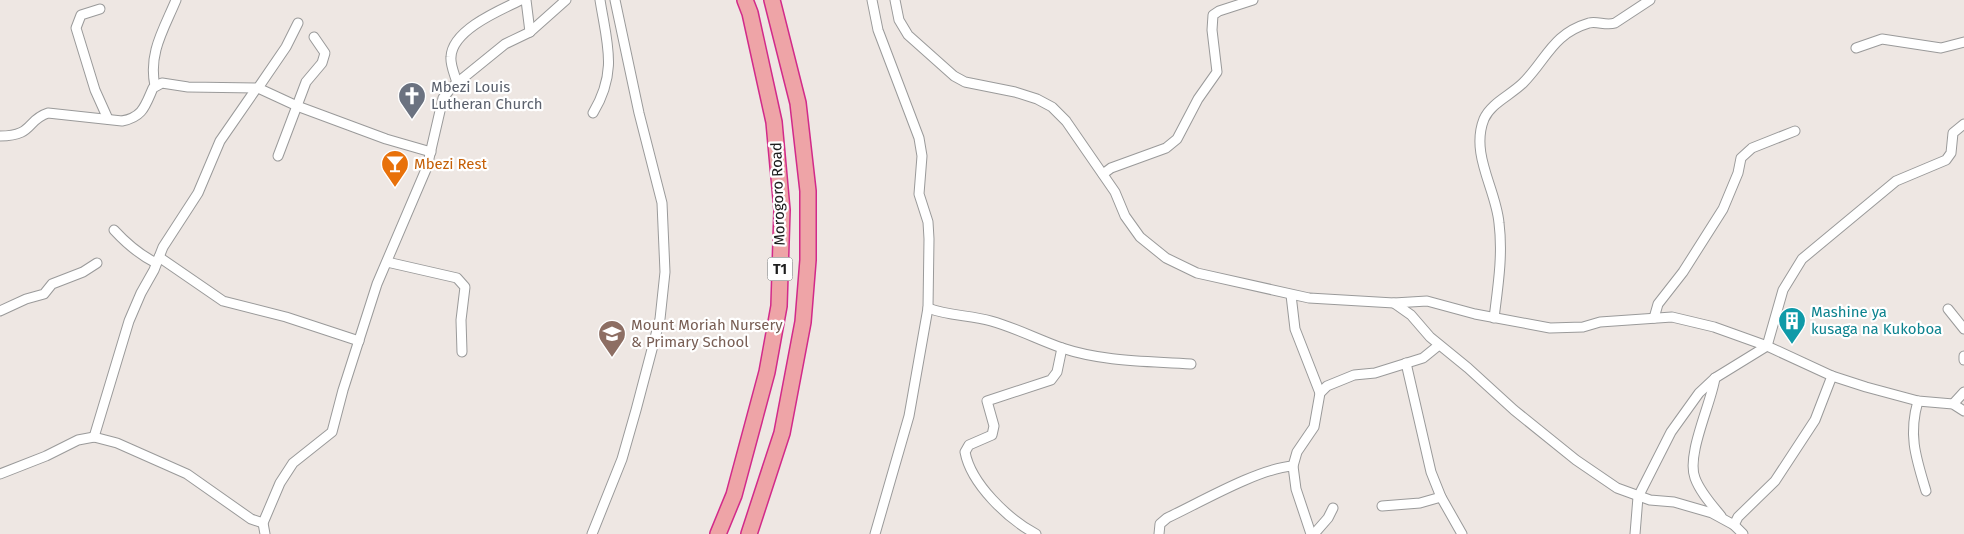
<svg xmlns="http://www.w3.org/2000/svg" width="1964" height="534" font-family="'Fira Sans',sans-serif">
<rect width="100%" height="100%" fill="#eee7e3"/>
<g fill="none" stroke-linecap="round" stroke-linejoin="round">
<defs>
<g id="minor">
<polyline points="526,0 530,32"/>
<polyline points="872,0 878,30 919,138 922,156 919,194 928,222 929,239 928,308 909,416 875,534"/>
<polyline points="895,0 899,20 908,35 954,76 965,82 1015,92 1037,99 1052,107 1066,121 1115,192 1125,216 1140,237 1166,258 1197,273 1309,298 1394,303 1427,301 1475,314 1550,328 1583,327 1600,322 1672,317 1714,327 1767,346 1832,376 1866,387 1918,401 1953,404 1964,411"/>
<polyline points="100,9 81,15 76,28 95,90 108,119"/>
<polyline points="1856,48 1882,39 1941,48 1964,42"/>
<path d="M 457,83 C 455,75 450,65 451,57 C 452,30 500,10 521,0"/>
<path d="M 155,86 C 148,53 164,29 176,0"/>
<polyline points="258,88 286,47 298,23"/>
<path d="M 593,113 C 618,71 607,44 600,0"/>
<path d="M 0,136 C 34,136 26,120 48,113 L 122,121 C 143,117 145,106 153,88 L 162,83 L 188,87 L 258,88 L 297,106 L 386,139 L 431,152"/>
<polyline points="278,156 306,82 322,63 325,53 314,37"/>
<polyline points="1103,174 1111,168 1166,148 1177,139 1198,99 1217,72 1212,30 1213,15 1219,11 1253,0"/>
<path d="M 114,230 C 126,243 140,255 156,263"/>
<polyline points="159,257 223,301 286,317 359,341"/>
<polyline points="387,262 457,278 465,287 461,320 462,352"/>
<polyline points="1291,295 1295,329 1320,393"/>
<polyline points="1394,303 1411,315 1430,337 1468,368 1514,410 1576,460 1617,488 1650,500 1674,502 1712,513 1734,525 1743,534"/>
<path d="M 928,308 C 948,316 970,315 991,321 C 1016,328 1039,340 1062,348 C 1104,362 1148,361 1191,364"/>
<polyline points="1948,309 1964,329"/>
<polyline points="0,311 26,299 44,294 52,284 83,272 97,263"/>
<path d="M 1494,318 C 1498,286 1503,255 1499,223 C 1496,189 1470,154 1484,119 C 1491,103 1511,95 1523,83 C 1547,59 1552,34 1589,23 C 1598,21 1606,26 1615,23 L 1650,0"/>
<polyline points="1654,318 1658,304 1683,272 1723,209 1738,173 1741,158 1752,148 1795,131"/>
<polyline points="1964,356 1964,360"/>
<polyline points="1406,363 1431,472 1441,497 1462,534"/>
<path d="M 1715,378 C 1711,404 1686,455 1695,478 C 1700,492 1712,505 1721,516"/>
<path d="M 1918,401 C 1908,435 1916,458 1926,491"/>
<polyline points="1953,404 1964,392"/>
<polyline points="94,437 129,321 141,293 154,270 163,247 198,193 220,141 256,89"/>
<polyline points="0,474 46,456 78,440 94,437 117,443 187,474 251,519 263,523"/>
<polyline points="1382,506 1420,503 1441,497"/>
<polyline points="1734,525 1738,517 1775,481 1815,420 1832,376"/>
<polyline points="265,534 263,523 280,483 293,463 332,432 343,390 377,284 427,167 443,98 452,87 505,44 530,32 566,0"/>
<polyline points="592,534 622,459 636,410 660,319 665,272 662,203 639,113 615,0"/>
<path d="M 1036,534 C 1008,519 971,484 965,452 L 969,445 L 992,435 L 994,426 L 987,401 L 1051,380 L 1057,372 L 1062,348"/>
<path d="M 1159,534 L 1160,524 L 1167,518 C 1199,503 1259,468 1293,466"/>
<polyline points="1311,534 1296,489 1293,466 1297,452 1314,427 1320,393 1327,386 1354,375 1375,373 1423,358 1439,345"/>
<polyline points="1314,534 1328,518 1333,508"/>
<polyline points="1635,534 1638,497 1671,432 1699,393 1715,378 1767,346 1783,290 1802,259 1896,181 1946,160 1951,153 1953,133 1964,124"/>
</g>
<g id="trunk">
<polyline points="718,534 734,495 767,372 779,306 782,210 774,122 750,13 745,0"/>
<polyline points="749,534 782,433 803,322 808,260 808,191 798,103 772,0"/>
</g>
</defs>
<use href="#minor" stroke="#9a9a9a" stroke-width="11"/>
<use href="#trunk" stroke="#d22a8a" stroke-width="18"/>
<use href="#minor" stroke="#fff" stroke-width="9"/>
<use href="#trunk" stroke="#eea4a7" stroke-width="15"/>
</g>
<defs>
<symbol id="church-pin" viewBox="-11 -11 22 30"><path d="M0 17L-7.5 6A9.5 9.5 0 1 1 7.5 6Z" fill="#6b7280" stroke="#fff"/><path d="M-1.2-6h2.4v3.5h3.3v2.4h-3.3V6h-2.4V-.1h-3.3v-2.4h3.3Z" fill="#fff"/></symbol>
<symbol id="bar-pin" viewBox="-11 -11 22 30"><path d="M0 17L-7.5 6A9.5 9.5 0 1 1 7.5 6Z" fill="#e8710a" stroke="#fff"/><path d="M-6-5H6L.8 .8V4.5H3.5V6h-7V4.5H-.8V.8Z" fill="#fff"/></symbol>
<symbol id="building-pin" viewBox="-11 -11 22 30"><path d="M0 17L-7.5 6A9.5 9.5 0 1 1 7.5 6Z" fill="#0f9aa8" stroke="#fff"/><path d="M-4-6H4V6H1V3H-1V6H-4ZM-2.5-4.3h1.7v1.8h-1.7ZM.8-4.3h1.7v1.8H.8ZM-2.5-1h1.7V.8h-1.7ZM.8-1h1.7V.8H.8Z" fill="#fff"/></symbol>
<symbol id="school-pin" viewBox="-11 -11 22 30"><path d="M0 17L-7.5 6A9.5 9.5 0 1 1 7.5 6Z" fill="#8d6e63" stroke="#fff"/><path d="M0-5L7-2L0 1L-7-2ZM-4 1L0 2.5L4 1V4Q0 6-4 4Z" fill="#fff"/></symbol>
</defs>
<g fill-rule="evenodd">
<use href="#church-pin" x="396" y="80" width="32" height="43"/>
<use href="#bar-pin" x="379" y="148" width="32" height="43"/>
<use href="#building-pin" x="1776" y="305" width="32" height="43"/>
<use href="#school-pin" x="596" y="318" width="32" height="43"/>
</g>
<g text-anchor="middle" stroke-width="4.5" stroke-linejoin="round" paint-order="stroke">
<rect fill="#fff" stroke="#616161" stroke-width="1" x="767.5" y="257.5" width="25" height="23" rx="4"/>
<g font-size="14" font-weight="bold" fill="#1d1d1d">
<text x="780" y="274">T1</text>
</g>
<g font-size="15" fill="#5b616d" stroke="#fff" text-anchor="start">
<text x="431" y="92">Mbezi Louis<tspan x="431" dy="17">Lutheran Church</tspan></text>
</g>
<g font-size="15" fill="#c56008" stroke="#fff" text-anchor="start">
<text x="414" y="169">Mbezi Rest</text>
</g>
<g font-size="15" fill="#1d1d1d" stroke="#fff">
<text transform="translate(778 194) rotate(-92)" y="5">Morogoro Road</text>
</g>
<g font-size="15" fill="#0d838f" stroke="#fff" text-anchor="start">
<text x="1811" y="317">Mashine ya<tspan x="1811" dy="17">kusaga na Kukoboa</tspan></text>
</g>
<g font-size="15" fill="#785e54" stroke="#fff" text-anchor="start">
<text x="631" y="330">Mount Moriah Nursery<tspan x="631" dy="17">&amp; Primary School</tspan></text>
</g>
</g>
</svg>
